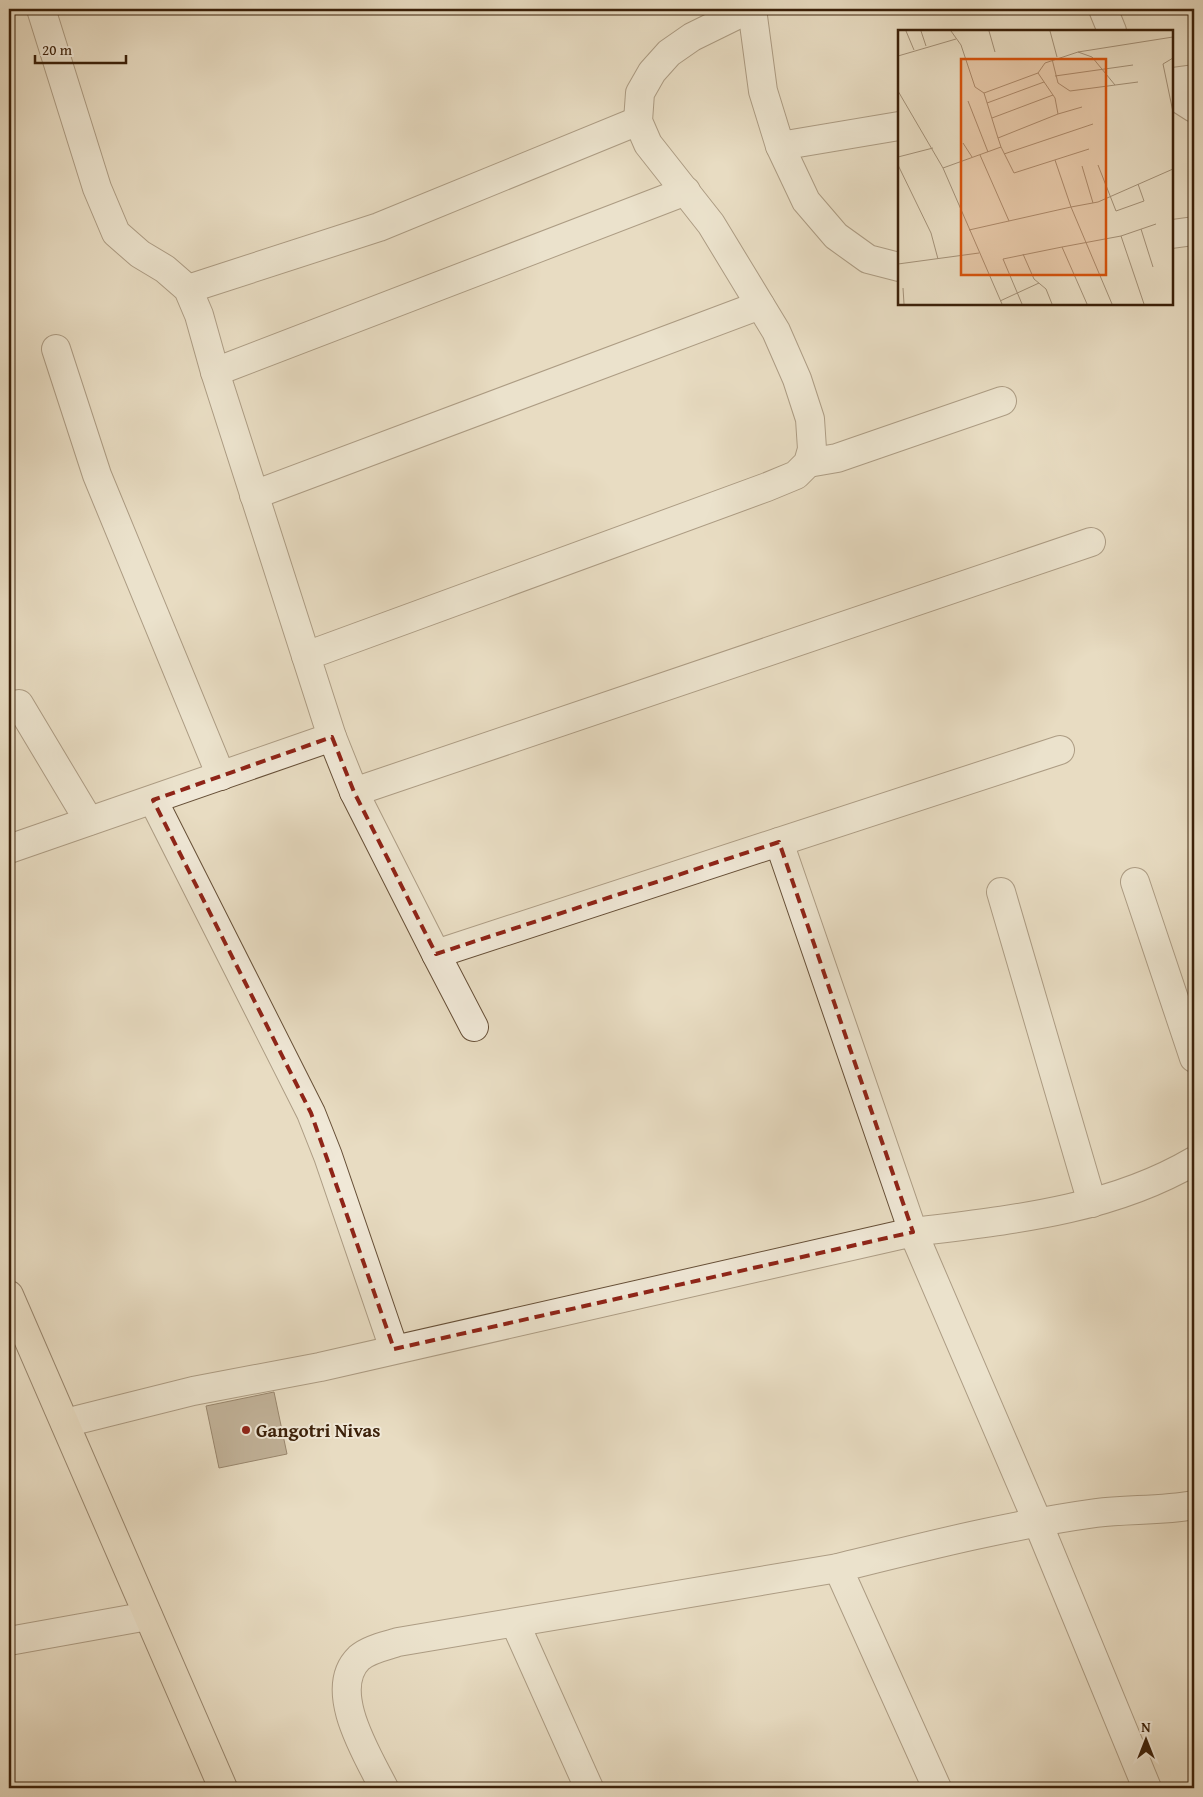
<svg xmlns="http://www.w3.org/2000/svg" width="1203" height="1797" font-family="'Gentium Book Plus',serif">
<rect width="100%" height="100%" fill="#e8dcc2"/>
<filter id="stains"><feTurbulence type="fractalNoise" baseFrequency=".004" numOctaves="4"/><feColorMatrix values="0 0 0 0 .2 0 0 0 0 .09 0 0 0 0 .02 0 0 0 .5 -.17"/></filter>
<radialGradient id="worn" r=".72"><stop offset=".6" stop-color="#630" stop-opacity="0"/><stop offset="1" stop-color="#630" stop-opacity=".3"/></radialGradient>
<polygon fill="#958269" stroke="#3b2009" points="274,1392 287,1454 219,1468 206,1406"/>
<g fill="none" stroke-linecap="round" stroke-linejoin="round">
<defs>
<g id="minor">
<polyline points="41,9 97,188 116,233 140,254 165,269 188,289 199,315 215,372 306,656"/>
<polyline points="752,9 763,91 780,146 806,201 836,236 868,259 899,267"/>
<polyline points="1103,9 1112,31"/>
<polyline points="1172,82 1194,79"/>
<polyline points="1172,94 1194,108"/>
<polyline points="780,146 899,126"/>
<polyline points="1172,234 1194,231"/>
<polyline points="188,289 379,227 638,121"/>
<polyline points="56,349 97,475 221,776"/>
<polyline points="215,372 686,191"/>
<polyline points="808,463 837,458 1002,401"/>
<polyline points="254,495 760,305"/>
<polyline points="19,704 89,821"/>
<polyline points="332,737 354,792 436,954 1060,750"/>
<polyline points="354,792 1091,542"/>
<polyline points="153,800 311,1113 328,1156 394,1349"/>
<path d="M 779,842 L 913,1232 C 1009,1220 1109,1211 1194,1161"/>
<polyline points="9,849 332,737 306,656 767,487 796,475 808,463 812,449 810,419 797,379 776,331 711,224 648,144 638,121 640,93 652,72 669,53 692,37 749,9"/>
<polyline points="1135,882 1194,1058"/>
<polyline points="1001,892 1092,1203"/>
<polyline points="436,954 474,1027"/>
<polyline points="65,1423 193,1391 320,1367 913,1232 1038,1523 1147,1788"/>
<polyline points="515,1623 589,1788"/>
<polyline points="9,1641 148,1616"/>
<path d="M 384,1788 C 368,1756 326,1690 359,1658 C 369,1649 386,1646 398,1642 L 838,1568"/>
<path d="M 937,1788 L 838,1568 C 923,1547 1009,1525 1096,1513 C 1128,1509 1162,1511 1194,1505"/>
</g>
<polyline id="primary" points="9,1295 223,1788"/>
</defs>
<use href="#minor" stroke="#664f37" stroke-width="30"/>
<use href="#primary" stroke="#3b2009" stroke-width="30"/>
<use href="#minor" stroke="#f0e8d7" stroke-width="28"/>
<use href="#primary" stroke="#e8dcc2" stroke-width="28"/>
</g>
<path d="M0 0H1203V1797H0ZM 332,737 L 354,792 L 436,954 L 779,842 L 913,1232 L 394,1349 L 311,1113 L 153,800 Z" fill="#e8dcc2" fill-opacity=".55" fill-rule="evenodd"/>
<path fill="none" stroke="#8f2418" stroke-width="4" stroke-dasharray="10 6" stroke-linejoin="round" d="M 332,737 L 354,792 L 436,954 L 779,842 L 913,1232 L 394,1349 L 311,1113 L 153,800 Z"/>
<circle fill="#8f2418" stroke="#f0e8d7" stroke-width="2" cx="246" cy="1430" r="5"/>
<g text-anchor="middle" stroke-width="4" stroke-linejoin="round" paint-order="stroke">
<g font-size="19" font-weight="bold" fill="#3b2009" stroke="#f0e8d7" text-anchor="start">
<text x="256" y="1437">Gangotri Nivas</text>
</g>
</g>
<g transform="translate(898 30)">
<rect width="275" height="275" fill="#e8dcc2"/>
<path fill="none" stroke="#a39178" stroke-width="1" d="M 8,1 L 16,20M 23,1 L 28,16M 53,1 L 63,15 L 77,57 L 86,63 L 100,108M 91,1 L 97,22M 152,1 L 159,27M 180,22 L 194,27 L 217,55M 0,26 L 58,9M 275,28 L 265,34 L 275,82M 154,29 L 160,53 L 172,61 L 240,52M 157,46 L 235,35M 0,61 L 45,138 L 104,274M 86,63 L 140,43M 70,71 L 90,122M 89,73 L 146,52M 160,84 L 184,77M 94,88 L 155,65M 65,113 L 74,127M 103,117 L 116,143 L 191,119M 106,124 L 195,94M 82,125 L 111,191M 0,127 L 35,118M 157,130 L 173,177 L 200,172 L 275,139M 0,135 L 33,203 L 40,229M 200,135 L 218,181 L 246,171 L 240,154M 184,136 L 195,173M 45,138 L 103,117 L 100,108 L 160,84 L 157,68 L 140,43 L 147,33 L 180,22 L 275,7M 243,199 L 255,237M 71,200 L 173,177 L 214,274M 223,206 L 258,194M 125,224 L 136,249 L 148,259 L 154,274M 0,234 L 81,223M 5,258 L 6,274M 102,271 L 141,253M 124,274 L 105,229 L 164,217M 189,274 L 164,217 L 223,206 L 246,274"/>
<path fill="#d7530c" fill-opacity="0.15" stroke="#d7530c" stroke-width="2.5" d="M 63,29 L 208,29 L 208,245 L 63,245 Z"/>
<rect width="275" height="275" fill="none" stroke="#3b2009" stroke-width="2.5"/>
</g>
<rect width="1203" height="1797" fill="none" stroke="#e8dcc2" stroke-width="30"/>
<rect x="10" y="10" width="1183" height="1777" fill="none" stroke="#3b2009" stroke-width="2.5"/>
<rect x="15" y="15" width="1173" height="1767" fill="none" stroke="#3b2009"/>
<g transform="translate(1146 1740)" stroke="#f0e8d7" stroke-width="4" paint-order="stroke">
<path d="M0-4L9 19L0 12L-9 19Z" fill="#3b2009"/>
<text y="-8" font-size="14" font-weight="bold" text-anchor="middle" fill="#3b2009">N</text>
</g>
<path d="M35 55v8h91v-8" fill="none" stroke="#3b2009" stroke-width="2.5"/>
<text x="42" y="55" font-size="15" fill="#3b2009" stroke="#f0e8d7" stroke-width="4" paint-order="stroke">20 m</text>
<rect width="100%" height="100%" filter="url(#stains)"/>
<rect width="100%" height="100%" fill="url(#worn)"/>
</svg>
